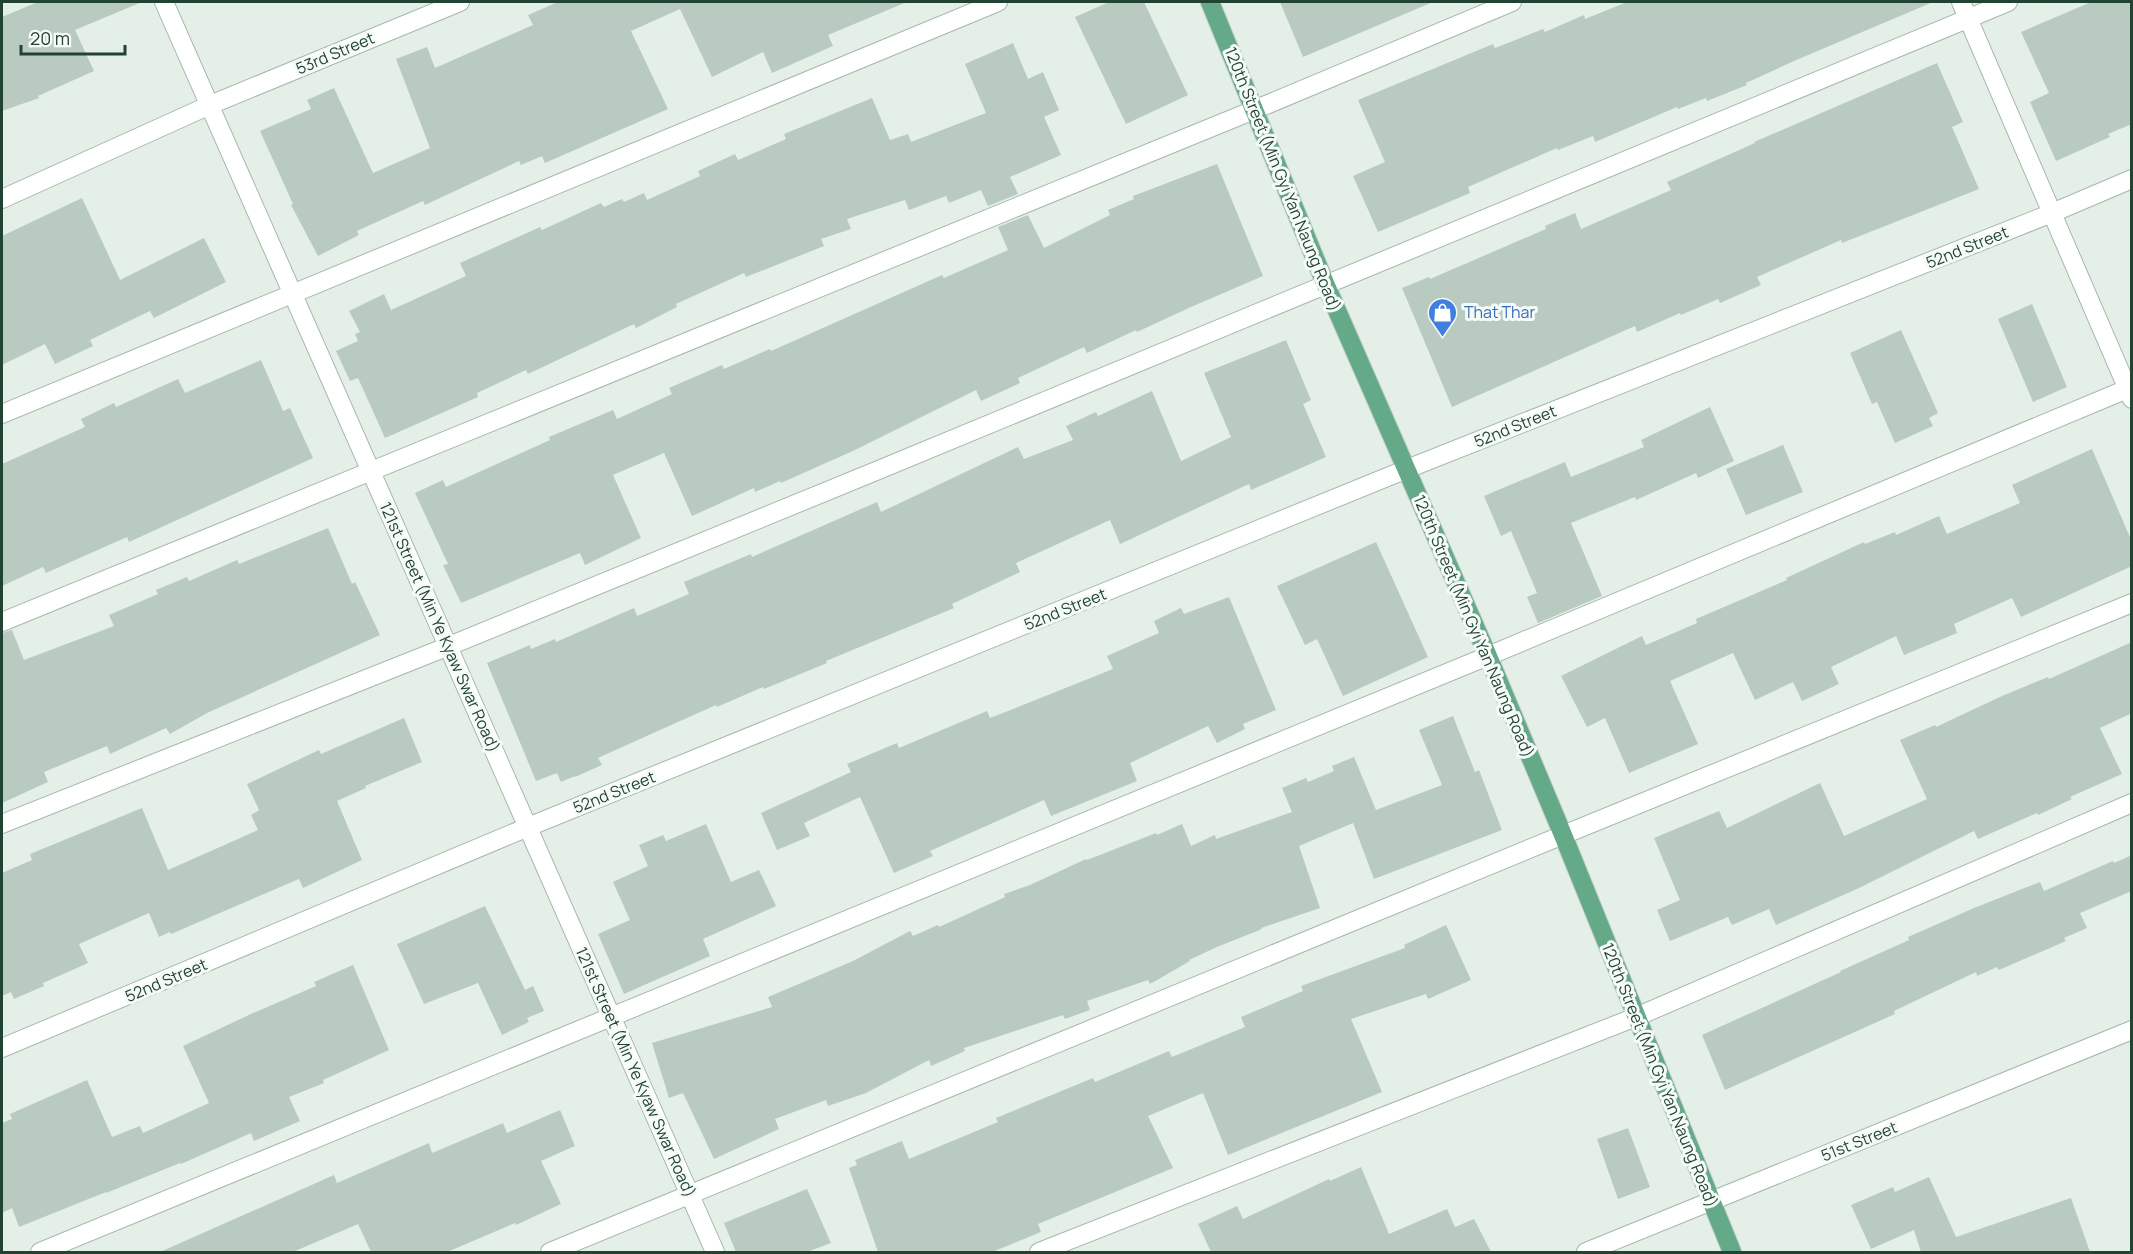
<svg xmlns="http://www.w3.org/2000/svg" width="2133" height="1254" font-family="Manrope,sans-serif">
<rect width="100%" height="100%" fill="#e4efe8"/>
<g fill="#b9cbc0">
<polygon points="38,2 142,2 75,30 94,71 38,96 39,98 2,111 2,17"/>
<polygon points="558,2 907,2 828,35 833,46 772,73 763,52 712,77 680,9 631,31 668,109 545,163 542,156 521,165 519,161 425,205 423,201 357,231 359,235 318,256 291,205 293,204 260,131 311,109 307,100 334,88 373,173 430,148 396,59 427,47 435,68 533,25 528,15"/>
<polygon points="1109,2 1144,2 1188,95 1126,124 1075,17"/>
<polygon points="1280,2 1433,2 1303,57"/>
<polygon points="1627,2 1933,2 1794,61 1746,83 1747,85 1707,101 1706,98 1678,109 1677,107 1595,142 1593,136 1558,150 1557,148 1468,187 1470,193 1378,232 1353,176 1385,162 1358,100 1493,44 1495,48 1543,29 1545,32 1584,15 1585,19"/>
<polygon points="2091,2 2132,2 2132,124 2108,134 2110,137 2056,161 2030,102 2049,93 2021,32"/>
<polygon points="1013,43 1028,79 1043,72 1059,110 1044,117 1061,155 1010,177 1018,194 988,206 981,190 949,203 946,196 909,210 905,200 847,219 851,229 821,239 824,246 746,277 744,273 676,304 677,307 636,328 634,324 528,374 526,370 477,393 478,397 385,438 358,378 350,381 336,351 358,341 355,334 360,332 349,311 384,294 391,310 466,276 460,263 540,227 542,230 601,203 604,207 622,199 624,202 644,193 647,200 700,176 698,171 735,154 738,160 786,139 784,134 872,98 890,140 908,134 911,142 986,113 965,64"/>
<polygon points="1937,63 1963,122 1952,127 1979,189 1842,243 1841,240 1757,277 1761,285 1720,303 1718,299 1681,315 1680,313 1637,332 1635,326 1452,407 1402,288 1429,277 1430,279 1546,229 1545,226 1575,213 1581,229 1671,190 1667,182 1755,143 1754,142"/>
<polygon points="1217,164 1263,276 1191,307 1137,332 1136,330 1087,353 1084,347 1018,378 1020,383 981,401 976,390 855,450 781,483 780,481 755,492 754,488 692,516 664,453 613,475 641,538 585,565 580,553 461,603 443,565 448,564 415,493 443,480 446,487 550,440 549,437 613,410 617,419 672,394 669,388 722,365 724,369 770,349 771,351 942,275 944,278 1008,250 998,227 1028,215 1044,248 1110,215 1108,210 1134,199 1133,196"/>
<polygon points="82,198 120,280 204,238 226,282 154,318 150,311 90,340 93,346 55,364 45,344 2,365 2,236"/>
<polygon points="2032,304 2067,387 2033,402 1998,319"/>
<polygon points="1901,330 1938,413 1929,418 1933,426 1895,443 1877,402 1872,404 1850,353"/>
<polygon points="1286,340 1311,400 1303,404 1326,457 1251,490 1249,484 1120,544 1110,520 1016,563 1020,572 952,604 954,608 826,661 827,663 764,689 763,687 717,707 716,705 660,730 598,758 602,765 575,777 575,776 561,782 557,773 536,781 487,663 530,645 531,649 555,639 556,642 634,608 637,616 689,594 684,582 751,554 752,557 877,502 881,512 1018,447 1024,459 1073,440 1066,426 1096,412 1098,416 1152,391 1181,461 1231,437 1204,373"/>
<polygon points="261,360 283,411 290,408 313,458 129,542 127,537 46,573 43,567 2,586 2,464 85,427 81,419 114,403 116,407 178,379 185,393"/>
<polygon points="1710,407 1734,461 1698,478 1696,473 1636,500 1635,497 1571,523 1602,596 1538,623 1527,597 1537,593 1511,531 1501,536 1484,496 1565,462 1571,477 1644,447 1641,440"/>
<polygon points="1783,445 1803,492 1746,515 1726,469"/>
<polygon points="2092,449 2132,542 2132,566 2021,617 2012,598 1954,624 1957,633 1904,655 1896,636 1831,667 1839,684 1802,701 1793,682 1755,700 1733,653 1670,681 1698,744 1629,773 1605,718 1587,727 1561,676 1642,636 1646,645 1697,623 1696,619 1787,580 1786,578 1864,542 1865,544 1895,532 1896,535 1939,516 1947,534 2020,503 2012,485"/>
<polygon points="328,528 352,584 355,582 380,635 207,713 170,734 166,728 110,754 107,746 44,772 48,782 2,803 2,633 12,630 24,660 114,626 109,615 158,594 156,590 187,577 189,581 237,560 239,564"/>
<polygon points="1376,542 1428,657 1343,696 1317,639 1305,645 1277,586"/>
<polygon points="1229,597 1276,710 1243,724 1245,729 1217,743 1208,726 1130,763 1137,781 1051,816 1044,800 930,851 933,856 894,873 860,797 804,823 810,836 777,850 761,813 851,772 847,764 897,743 899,748 987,711 990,718 1003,713 1113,669 1107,656 1159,633 1154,621 1181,608 1184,614"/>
<polygon points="2132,642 2132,713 2100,728 2122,774 2070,797 2072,799 2038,815 2037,813 1978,839 1974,831 1859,888 1776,925 1769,909 1732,925 1728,917 1670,941 1657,910 1680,900 1654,838 1719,811 1727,828 1820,783 1844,836 1927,799 1900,740 1935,725 1936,727 2002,696 2048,677 2049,679"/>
<polygon points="1453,716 1475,772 1479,770 1502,830 1374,879 1353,823 1299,846 1320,908 1261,928 1262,929 1217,947 1189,960 1190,961 1150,984 1148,980 1087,1001 1090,1010 1065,1019 1063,1015 964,1048 965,1051 931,1066 929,1060 866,1093 828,1106 826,1100 775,1119 779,1129 714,1159 683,1093 669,1098 652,1043 772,1007 768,997 853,961 910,931 913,936 938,925 939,927 1005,897 1004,894 1030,885 1086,859 1087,860 1156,833 1157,835 1182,824 1191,846 1215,835 1216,839 1292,812 1282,788 1306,778 1308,782 1334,771 1332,766 1354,757 1376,810 1442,785 1419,730"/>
<polygon points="404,718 422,762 365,786 366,788 337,801 362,860 303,888 299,879 171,934 170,932 159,937 149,913 79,944 88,963 43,983 44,986 14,999 11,992 2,996 2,873 32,860 30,854 142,808 168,870 258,830 251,815 259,810 247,784 319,750 321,754"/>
<polygon points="706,824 731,882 759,870 776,906 703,939 710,956 624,994 598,934 630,920 613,882 648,866 639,845 663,835 666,841"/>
<polygon points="2132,855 2132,891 2080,913 2087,928 2064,938 2066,941 1999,970 1997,967 1977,976 1976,972 1894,1011 1895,1014 1725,1090 1702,1035 1841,972 1840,971 1909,940 1908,937 1974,908 2040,882 2044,891 2113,861 2114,863"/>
<polygon points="485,906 525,990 533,986 544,1011 527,1018 529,1022 502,1035 478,983 424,1004 397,944"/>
<polygon points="1446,925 1471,980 1428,999 1426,994 1351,1019 1382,1092 1228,1155 1203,1093 1148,1116 1173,1168 1038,1224 1041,1232 992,1252 878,1252 849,1168 857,1165 855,1160 902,1141 909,1159 998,1122 996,1118 1093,1078 1095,1082 1169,1051 1172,1057 1245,1027 1241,1017 1303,991 1301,986 1405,948 1404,945"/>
<polygon points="353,965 389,1050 323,1080 324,1083 289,1097 300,1121 254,1141 251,1133 181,1164 180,1163 106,1193 106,1192 19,1227 12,1208 2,1213 2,1123 12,1119 10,1114 87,1080 112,1137 140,1126 143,1133 209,1103 183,1046 251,1014 316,986 314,982"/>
<polygon points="560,1110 575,1146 541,1161 561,1204 516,1225 515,1223 447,1252 371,1252 358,1224 293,1252 160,1252 334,1175 337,1183 429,1143 432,1153 503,1123 507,1133"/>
<polygon points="1628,1128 1650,1187 1618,1199 1597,1139"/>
<polygon points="1361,1167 1389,1234 1447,1209 1455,1227 1474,1219 1491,1252 1211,1252 1198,1224 1237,1206 1243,1219 1329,1179 1330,1181"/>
<polygon points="1929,1177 1956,1237 2071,1198 2090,1252 1921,1252 1914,1230 1871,1249 1851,1205 1893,1187 1895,1192"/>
<polygon points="807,1189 831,1243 807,1252 736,1252 724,1223"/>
</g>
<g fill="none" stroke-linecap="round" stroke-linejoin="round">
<defs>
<g id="minor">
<polyline points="164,2 715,1252"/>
<polyline points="1961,2 2132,399"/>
<polyline points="2,199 210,105 460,2"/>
<polyline points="2,414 998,2"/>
<polyline points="2,622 1254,110 1512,2"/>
<polyline points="2,824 449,646 881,469 2008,2"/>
<polyline points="2,1048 528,827 1407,469 2052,213 2132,179"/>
<polyline points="40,1252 1488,656 2132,387"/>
<polyline points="550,1252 1563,835 2132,603"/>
<polyline points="1039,1252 1636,1017 2132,803"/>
<polyline points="1586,1252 2132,1030"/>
</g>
<polyline id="major" points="1210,2 1325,283 1488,656 1563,835 1732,1252"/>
</defs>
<use href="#minor" stroke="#a6b8ae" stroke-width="20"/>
<use href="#major" stroke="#c1cbc6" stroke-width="20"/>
<use href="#minor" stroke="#fff" stroke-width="18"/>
<use href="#major" stroke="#64aa88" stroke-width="18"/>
</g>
<defs>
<symbol id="shop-pin" viewBox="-11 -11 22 30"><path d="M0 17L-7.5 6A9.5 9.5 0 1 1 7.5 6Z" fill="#3f7fe0" stroke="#f6fbf7"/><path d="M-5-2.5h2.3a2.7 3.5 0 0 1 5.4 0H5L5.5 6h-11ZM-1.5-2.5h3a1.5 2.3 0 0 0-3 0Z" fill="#fff"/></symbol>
</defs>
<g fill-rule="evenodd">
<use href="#shop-pin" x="1426" y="296" width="33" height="45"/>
</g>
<g text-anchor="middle" stroke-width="6" stroke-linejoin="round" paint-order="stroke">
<g font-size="16" fill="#214432" stroke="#f6fbf7">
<text transform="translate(335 53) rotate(-23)" y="6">53rd Street</text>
<text transform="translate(1283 179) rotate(68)" y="6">120th Street (Min Gyi Yan Naung Road)</text>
<text transform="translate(1967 247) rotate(-22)" y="6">52nd Street</text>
<text transform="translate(1515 426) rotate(-22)" y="6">52nd Street</text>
<text transform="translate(1065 609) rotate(-22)" y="6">52nd Street</text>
<text transform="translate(1474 626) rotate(67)" y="6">120th Street (Min Gyi Yan Naung Road)</text>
<text transform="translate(440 627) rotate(66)" y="6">121st Street (Min Ye Kyaw Swar Road)</text>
<text transform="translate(614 792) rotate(-22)" y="6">52nd Street</text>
<text transform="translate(166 980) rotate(-23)" y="6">52nd Street</text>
<text transform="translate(636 1072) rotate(66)" y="6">121st Street (Min Ye Kyaw Swar Road)</text>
<text transform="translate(1660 1075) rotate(68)" y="6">120th Street (Min Gyi Yan Naung Road)</text>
<text transform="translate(1859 1141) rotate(-22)" y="6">51st Street</text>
</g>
<g font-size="16" fill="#366cbe" stroke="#f6fbf7" text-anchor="start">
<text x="1464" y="318">That Thar</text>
</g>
</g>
<rect width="2133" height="1254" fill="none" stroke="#214432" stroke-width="6"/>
<path d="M21 45v9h104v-9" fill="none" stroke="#214432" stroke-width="3"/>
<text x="30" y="45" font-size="18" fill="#214432" stroke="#f6fbf7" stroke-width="4.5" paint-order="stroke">20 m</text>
</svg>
